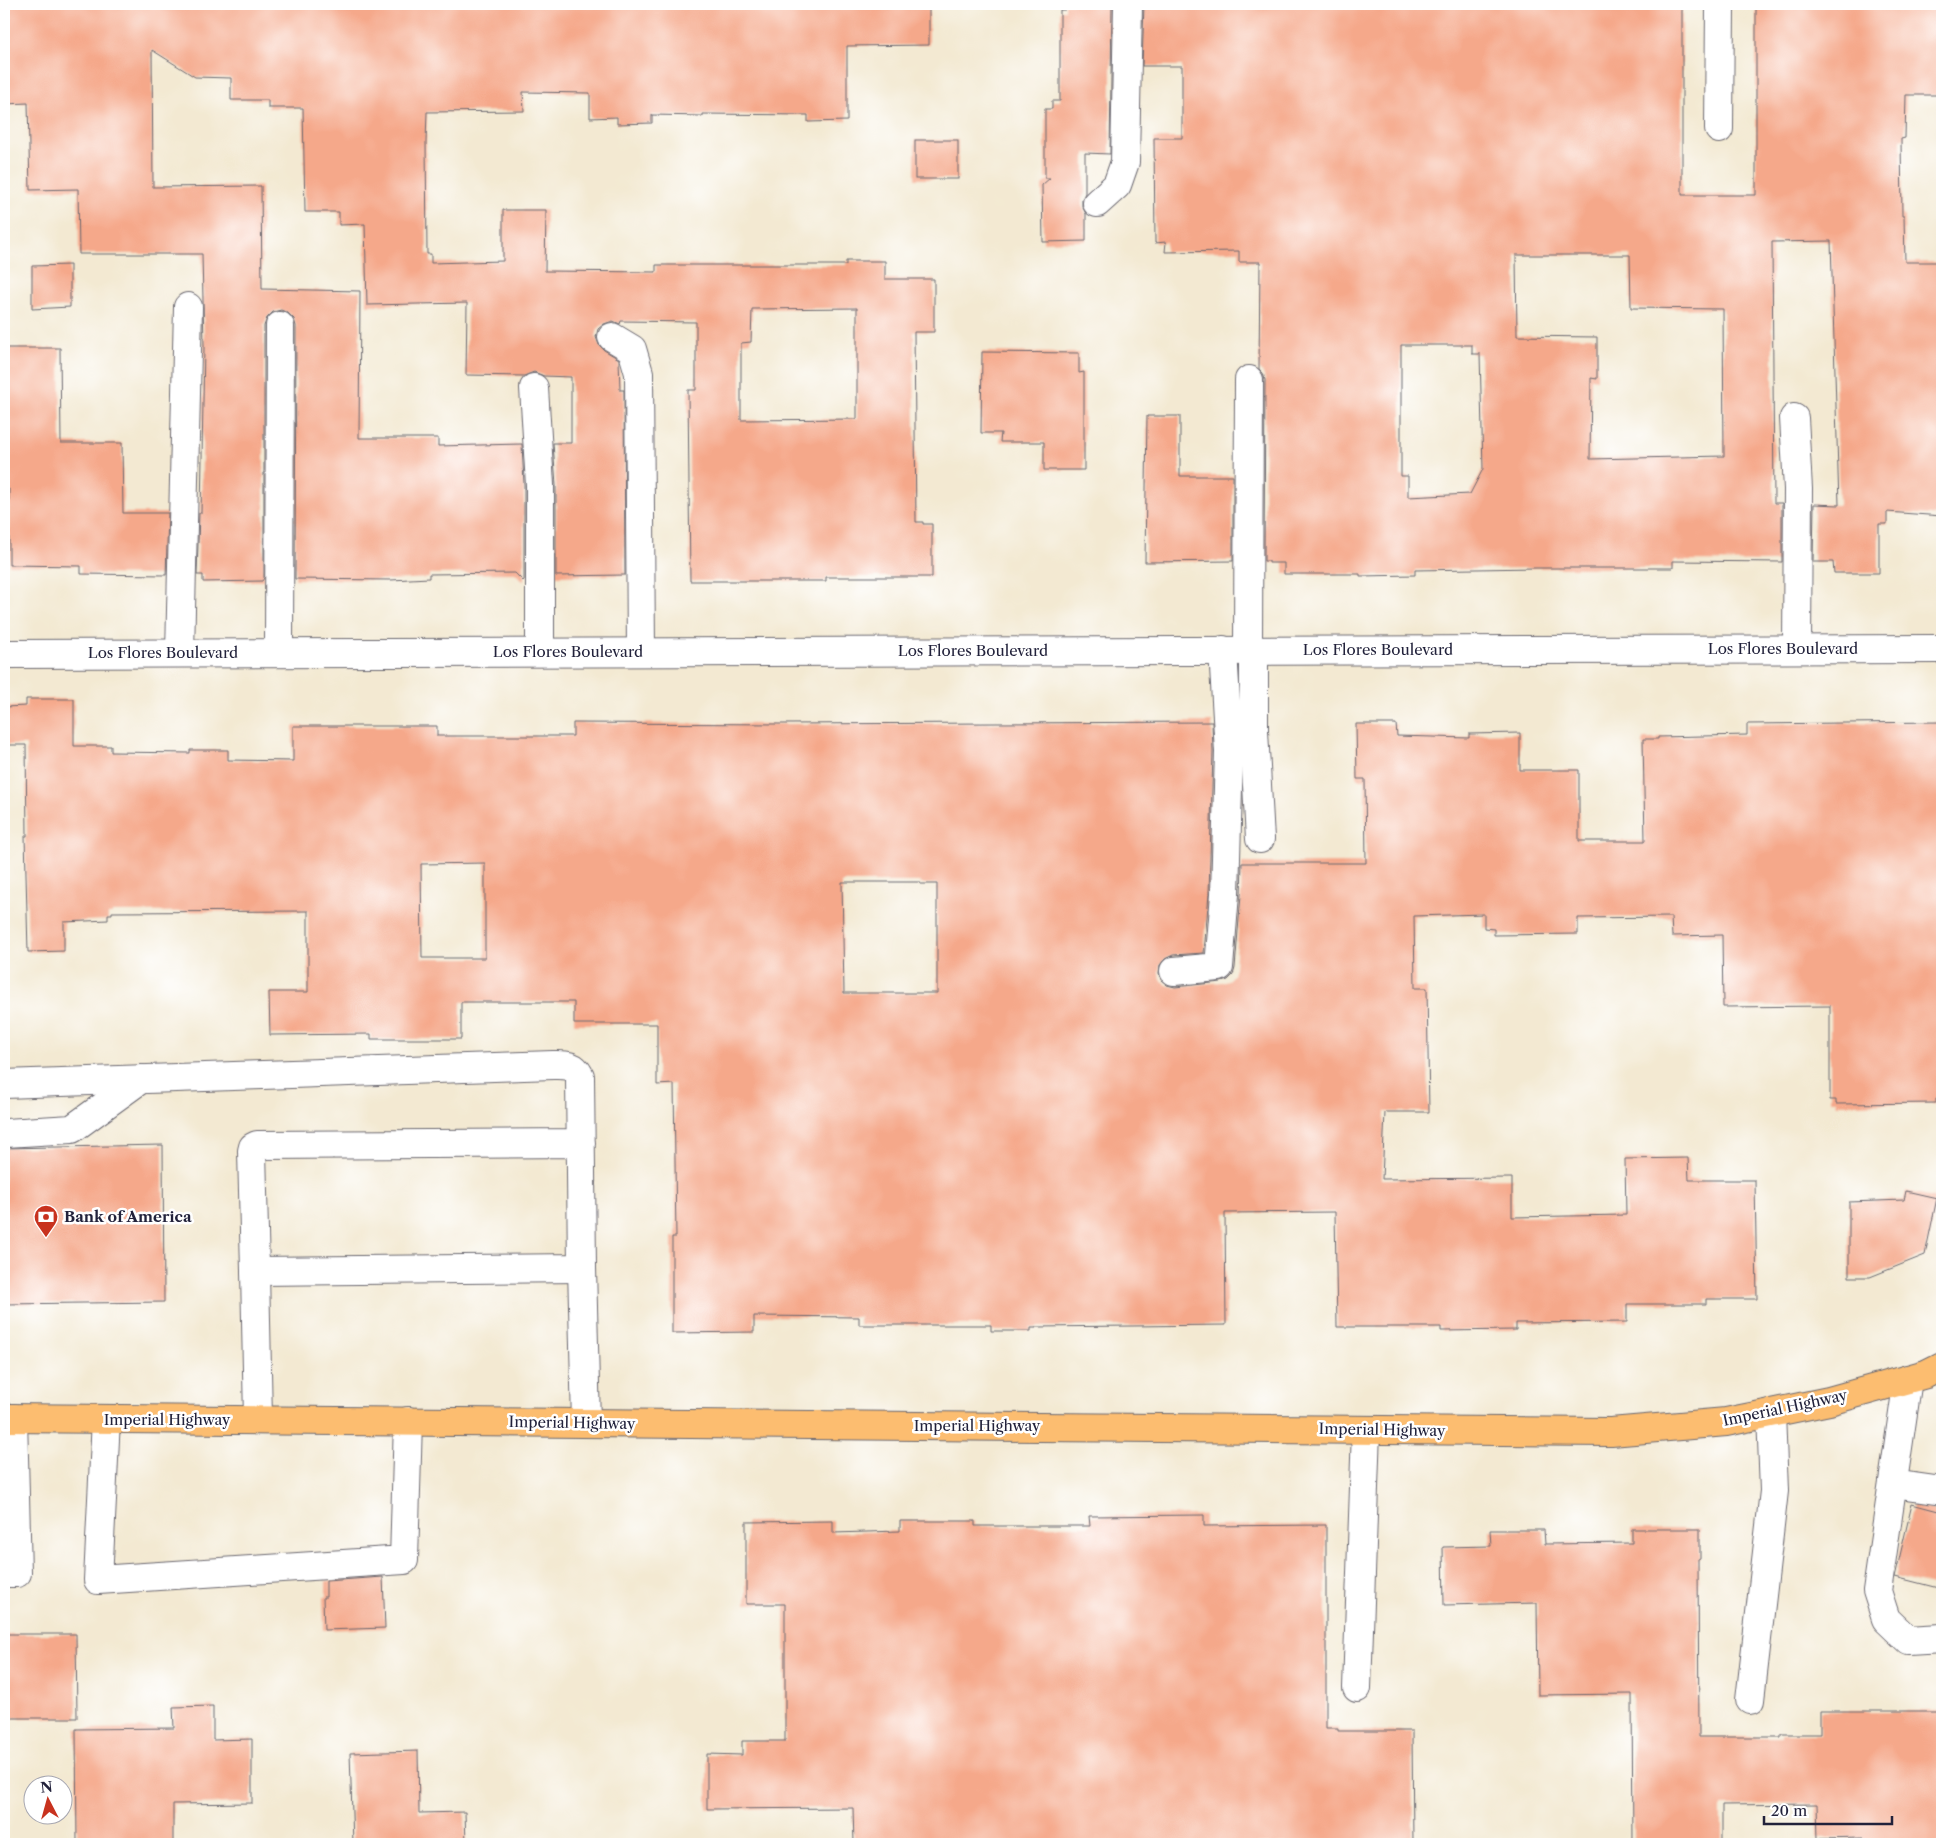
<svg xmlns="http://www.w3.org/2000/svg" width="1946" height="1848" font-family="'Libre Caslon Text',serif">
<rect width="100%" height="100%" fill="#fff"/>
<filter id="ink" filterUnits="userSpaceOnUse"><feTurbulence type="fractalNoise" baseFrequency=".02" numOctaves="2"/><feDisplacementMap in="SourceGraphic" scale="10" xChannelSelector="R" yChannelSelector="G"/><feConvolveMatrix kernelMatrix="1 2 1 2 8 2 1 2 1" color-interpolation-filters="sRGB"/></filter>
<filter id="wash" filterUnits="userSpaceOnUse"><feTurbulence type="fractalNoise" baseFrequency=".0096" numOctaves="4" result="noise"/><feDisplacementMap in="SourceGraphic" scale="20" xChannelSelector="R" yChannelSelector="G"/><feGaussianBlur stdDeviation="1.12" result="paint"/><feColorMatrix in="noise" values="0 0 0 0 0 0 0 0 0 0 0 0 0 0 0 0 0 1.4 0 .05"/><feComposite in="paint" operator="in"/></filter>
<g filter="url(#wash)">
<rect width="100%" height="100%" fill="#f3e9d2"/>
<g id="blocks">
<g fill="#f5a88a" fill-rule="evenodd">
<path d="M 4,4 L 929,4 L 929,45 L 847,46 L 847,121 L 808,122 L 808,115 L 703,114 L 703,116 L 652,115 L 652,123 L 617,124 L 617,117 L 590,118 L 590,93 L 523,92 L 524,111 L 427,112 L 426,142 L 427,254 L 431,254 L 431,263 L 503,261 L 503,210 L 546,210 L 545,271 L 656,272 L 656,265 L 846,265 L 846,261 L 885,261 L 885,279 L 934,279 L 934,332 L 914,332 L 916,522 L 923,522 L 923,524 L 932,524 L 932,577 L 826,577 L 826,581 L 690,581 L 688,390 L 696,390 L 696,322 L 621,321 L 620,324 L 613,321 L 604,324 L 598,329 L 596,337 L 599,345 L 604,350 L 619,359 L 620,390 L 624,390 L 625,575 L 556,576 L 556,485 L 553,443 L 571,443 L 571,377 L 544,376 L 534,372 L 524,376 L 466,375 L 467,303 L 367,305 L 365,224 L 339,225 L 339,212 L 305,212 L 303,108 L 268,108 L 268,100 L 231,100 L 231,78 L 195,77 L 152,50 L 153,187 L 261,186 L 262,289 L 360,291 L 359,438 L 438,438 L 438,446 L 522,444 L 524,485 L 524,580 L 523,581 L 515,573 L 429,574 L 429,578 L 391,580 L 295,579 L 296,326 L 294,319 L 288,313 L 281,310 L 273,312 L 267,318 L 264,326 L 264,578 L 262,581 L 203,582 L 203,575 L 197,575 L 199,513 L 201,513 L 204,346 L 202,254 L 79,254 L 78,189 L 30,190 L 28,103 L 4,104 ZM 857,308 L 857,419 L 741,420 L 741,343 L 751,342 L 752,309 Z"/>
<polygon points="1065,4 1112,4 1110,154 1085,153 1085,193 1082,199 1082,206 1086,214 1086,241 1043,242 1042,185 1050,178 1045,178 1045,109 1052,109 1052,101 1060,101 1060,10 1065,10"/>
<path d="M 1144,4 L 1682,4 L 1682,195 L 1756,195 L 1756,4 L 1942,4 L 1942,95 L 1906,95 L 1905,138 L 1901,139 L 1902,216 L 1904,216 L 1905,262 L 1942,262 L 1942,516 L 1887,512 L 1887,524 L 1879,524 L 1879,573 L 1834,573 L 1833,562 L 1813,562 L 1814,504 L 1839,505 L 1831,241 L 1772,242 L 1774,503 L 1782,503 L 1782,562 L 1673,561 L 1673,568 L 1536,568 L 1415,570 L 1415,575 L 1360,576 L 1360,574 L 1284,574 L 1284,563 L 1269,563 L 1269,561 L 1264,561 L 1265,380 L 1263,373 L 1259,369 L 1260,262 L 1239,262 L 1239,251 L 1165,252 L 1166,242 L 1155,243 L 1154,138 L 1182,138 L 1182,66 L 1142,66 ZM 1516,255 L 1630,255 L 1631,308 L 1723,309 L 1724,456 L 1590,459 L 1591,378 L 1597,379 L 1597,337 L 1517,336 ZM 1401,345 L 1472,345 L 1472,354 L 1480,354 L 1483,469 L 1470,494 L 1408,497 L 1408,476 L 1401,476 Z"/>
<rect x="915" y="140" width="43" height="39"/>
<polygon points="70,265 70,307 32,309 32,266"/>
<polygon points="4,348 60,348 61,443 122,443 123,513 168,513 166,575 81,574 81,566 9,565 9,489 4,489"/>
<polygon points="982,352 1079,353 1079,373 1084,372 1084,470 1044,470 1044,442 1000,442 1001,433 981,433"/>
<polygon points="1147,416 1180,416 1180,476 1233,476 1233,561 1145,562"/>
<path d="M 26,699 L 74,699 L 74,746 L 111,746 L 111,752 L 190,753 L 190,750 L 228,750 L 228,760 L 293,761 L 293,726 L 437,726 L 437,736 L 573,736 L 573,723 L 781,724 L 1212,722 L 1213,752 L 1209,893 L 1204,953 L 1173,955 L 1165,959 L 1160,965 L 1159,973 L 1161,980 L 1167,985 L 1175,987 L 1221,982 L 1228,980 L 1233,975 L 1235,968 L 1241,895 L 1242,863 L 1366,863 L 1365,779 L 1357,779 L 1356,724 L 1396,724 L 1397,736 L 1469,738 L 1469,734 L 1520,733 L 1520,770 L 1579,770 L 1579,841 L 1645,841 L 1643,739 L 1658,739 L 1658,737 L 1747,735 L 1747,724 L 1942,722 L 1941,1099 L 1936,1099 L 1936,1103 L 1836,1104 L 1836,1100 L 1830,1100 L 1830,1006 L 1723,1007 L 1722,935 L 1672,936 L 1671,917 L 1578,918 L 1578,934 L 1494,935 L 1494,929 L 1484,928 L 1484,914 L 1414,916 L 1415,988 L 1427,988 L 1429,1112 L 1385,1112 L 1382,1179 L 1512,1178 L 1512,1217 L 1626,1215 L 1625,1159 L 1688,1158 L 1689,1180 L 1755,1180 L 1757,1299 L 1706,1299 L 1706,1304 L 1627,1304 L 1627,1322 L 1516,1323 L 1516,1330 L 1441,1331 L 1441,1327 L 1337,1327 L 1335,1212 L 1225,1213 L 1226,1325 L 1036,1327 L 1036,1328 L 1031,1328 L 1031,1331 L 991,1331 L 991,1325 L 859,1325 L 859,1317 L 754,1316 L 754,1332 L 672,1333 L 672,1237 L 676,1237 L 674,1084 L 657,1085 L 657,1024 L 574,1024 L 574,1002 L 461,1002 L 461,1039 L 371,1039 L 371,1034 L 270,1035 L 269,992 L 308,992 L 308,911 L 112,912 L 112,914 L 108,914 L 108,920 L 64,922 L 64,951 L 28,952 L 25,836 L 27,836 L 26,745 L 4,745 L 4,707 L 26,706 ZM 485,863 L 485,958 L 422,958 L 421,864 ZM 842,882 L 920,882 L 920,884 L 937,884 L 937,993 L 844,993 Z"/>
<polygon points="163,1145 164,1302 4,1304 4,1148"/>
<polygon points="1906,1191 1937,1198 1925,1255 1870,1277 1849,1277 1849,1202 1904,1200"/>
<polygon points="1912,1504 1942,1512 1942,1589 1895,1577"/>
<polygon points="1204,1515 1204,1526 1326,1525 1326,1728 1338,1728 1338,1731 1412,1731 1413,1844 854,1844 853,1808 707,1809 707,1754 742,1755 742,1741 785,1741 785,1604 746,1604 746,1522 833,1521 833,1533 900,1531 900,1521 975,1521 975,1526 1090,1526 1089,1516"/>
<polygon points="1632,1529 1700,1529 1700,1559 1698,1560 1699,1737 1781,1737 1781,1734 1820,1734 1820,1711 1942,1711 1942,1844 1864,1844 1863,1838 1818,1839 1817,1804 1722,1805 1722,1844 1633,1844 1632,1694 1538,1695 1537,1603 1444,1605 1443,1547 1491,1546 1490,1530 1544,1530 1545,1544 1632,1543"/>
<polygon points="383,1577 385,1628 324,1630 323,1597 326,1597 326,1581"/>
<polygon points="4,1634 76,1634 77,1718 4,1718"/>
<polygon points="213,1706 213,1740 252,1739 252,1803 173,1804 173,1844 77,1844 76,1729 174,1728 173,1707"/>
<polygon points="418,1751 419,1813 465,1812 466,1844 353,1844 350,1753"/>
</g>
</g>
</g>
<g filter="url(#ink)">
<use href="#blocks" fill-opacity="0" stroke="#6b6870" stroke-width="1"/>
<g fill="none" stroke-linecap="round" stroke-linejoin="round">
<defs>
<g id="minor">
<polyline points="1719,129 1720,4"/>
<polyline points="1097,203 1117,185 1125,162 1128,4"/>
<polyline points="612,337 632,349 639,373 641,652"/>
<polyline points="534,388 540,485 540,652"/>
<polyline points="1794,418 1798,489 1797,649"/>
<polyline points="1248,650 1249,380"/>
<polyline points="1254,650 1254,731 1260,839"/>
<polyline points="180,653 188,307"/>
<polyline points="279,653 280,326"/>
<polyline points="4,654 1942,649"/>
<polyline points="1174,971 1219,967 1225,894 1229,752 1223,650"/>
<path d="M 4,1084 L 553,1065 C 565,1065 574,1064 580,1076 L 582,1268 L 255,1271 L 252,1151 L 253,1147 L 257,1145 L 581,1143"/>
<polyline points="6,1133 72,1129 141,1079"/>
<polyline points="582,1268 586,1423"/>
<polyline points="255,1271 258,1420"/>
<polyline points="1908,1379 1877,1591 1886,1619 1908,1640 1942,1638"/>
<polyline points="106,1419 98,1580 404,1560 408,1421"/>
<polyline points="1893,1484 1942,1491"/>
<polyline points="4,1573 17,1573 13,1418"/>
<polyline points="1357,1688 1366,1430"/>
<polyline points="1750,1700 1774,1491 1771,1413"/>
</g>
<polyline id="major" points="4,1418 1611,1432 1726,1422 1771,1413 1829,1401 1926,1374 1942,1366"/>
</defs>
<use href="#minor" stroke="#6b6870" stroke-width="30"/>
<use href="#major" stroke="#6b6870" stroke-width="30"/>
<use href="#minor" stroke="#fff" stroke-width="28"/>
<use href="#major" stroke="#fcbd6f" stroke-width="28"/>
</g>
</g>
<defs>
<symbol id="bank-pin" viewBox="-11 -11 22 30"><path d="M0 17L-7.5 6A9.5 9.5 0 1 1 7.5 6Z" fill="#c8321e" stroke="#fff"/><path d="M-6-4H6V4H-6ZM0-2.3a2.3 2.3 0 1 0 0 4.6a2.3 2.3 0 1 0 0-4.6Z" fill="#fff"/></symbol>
</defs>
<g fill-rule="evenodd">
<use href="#bank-pin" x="32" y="1203" width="28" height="38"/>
</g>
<g text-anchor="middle" stroke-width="5" stroke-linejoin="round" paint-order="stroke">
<g font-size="15" fill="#22223b" stroke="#fff">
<text x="1783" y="654">Los Flores Boulevard</text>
<text x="1378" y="655">Los Flores Boulevard</text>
<text x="973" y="656">Los Flores Boulevard</text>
<text x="568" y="657">Los Flores Boulevard</text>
<text x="163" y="658">Los Flores Boulevard</text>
<text transform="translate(1785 1408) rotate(-12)" y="5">Imperial Highway</text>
<text x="167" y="1425">Imperial Highway</text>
<text transform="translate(572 1423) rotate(1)" y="5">Imperial Highway</text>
<text x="977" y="1431">Imperial Highway</text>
<text transform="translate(1382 1430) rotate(1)" y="5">Imperial Highway</text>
</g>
<g font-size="15" font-weight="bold" fill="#22223b" stroke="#fff" text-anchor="start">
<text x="64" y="1222">Bank of America</text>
</g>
</g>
<rect width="1946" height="1848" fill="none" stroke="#fff" stroke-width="20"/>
<g transform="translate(48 1800) rotate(354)"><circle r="24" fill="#ffffff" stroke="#a7a7b1"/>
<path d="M0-4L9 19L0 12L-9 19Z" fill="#c8321e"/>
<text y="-8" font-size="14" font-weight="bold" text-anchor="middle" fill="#22223b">N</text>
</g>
<path d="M1764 1816v8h128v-8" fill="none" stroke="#22223b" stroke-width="2.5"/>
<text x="1771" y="1816" font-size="15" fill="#22223b" stroke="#ffffff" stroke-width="4" paint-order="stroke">20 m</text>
</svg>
